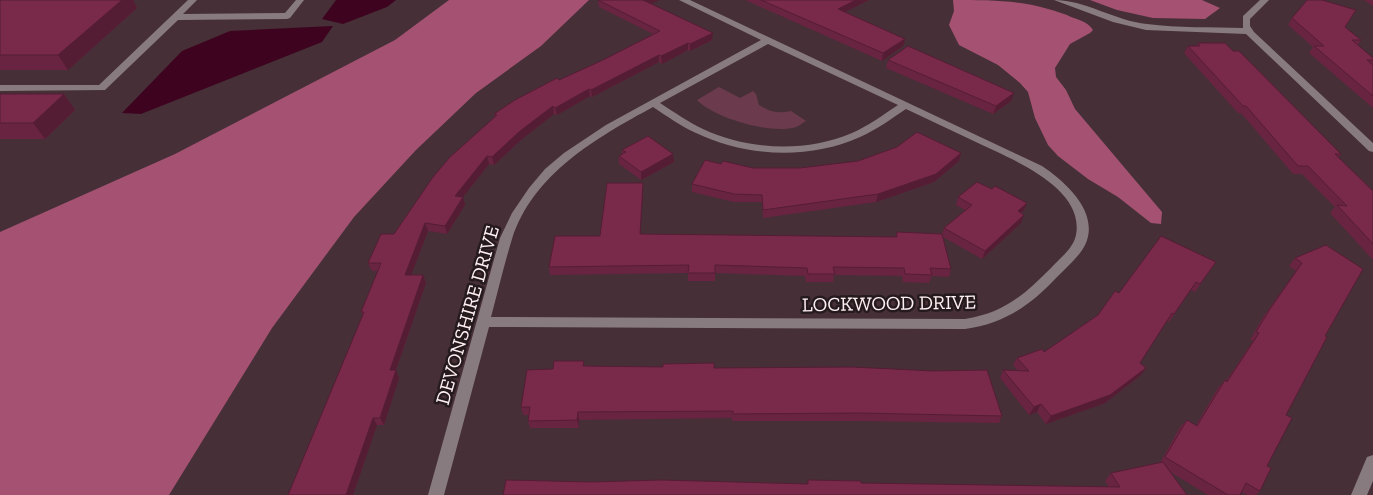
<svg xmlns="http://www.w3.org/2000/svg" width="1373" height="495" font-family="'Zilla Slab',serif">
<rect width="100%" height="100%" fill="#462f37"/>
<path fill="#6b3b4d" d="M 719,87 L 740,98 L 753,91 L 756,94 L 759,105 C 770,112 778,114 791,111 L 806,121 C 803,122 800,126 796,127 C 772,135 714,118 697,100 Z"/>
<g fill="#a55272">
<polygon points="449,0 589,0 541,46 476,93 416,150 354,217 272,328 169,495 0,495 0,232 175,154 395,40"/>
<path d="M 953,0 C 996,0 1027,0 1067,15 C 1076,20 1087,20 1093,30 L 1090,33 L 1070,44 L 1055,68 L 1056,77 L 1066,90 L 1075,109 L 1162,212 L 1161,224 L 1151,223 L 1118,197 L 1088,179 L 1058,156 L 1048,145 L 1035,118 L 1028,92 L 1020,83 L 998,65 L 959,45 L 949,25 L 954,11 Z"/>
<polygon points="1090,0 1202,0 1220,8 1205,19 1153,18 1117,10"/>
</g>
<g fill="#3e031f">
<polygon points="336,0 396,0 387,7 343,24 322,19"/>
<polygon points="333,26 322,42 141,114 122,113 182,51 230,31"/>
</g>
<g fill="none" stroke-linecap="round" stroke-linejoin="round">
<g fill="#887b7f" fill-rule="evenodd">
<polygon points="188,0 197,0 183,14 285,13 296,0 304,0 290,18 287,19 178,20 105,90 0,91 0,85 99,85"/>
<path d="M 679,0 L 690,0 L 1042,166 C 1069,184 1106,219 1080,253 C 1073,262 1064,270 1056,278 C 1030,306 1003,324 965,329 L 489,327 L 444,495 L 428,495 L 500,238 L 512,213 L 529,188 L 545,169 L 564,153 L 606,125 L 761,40 ZM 768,44 L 898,105 C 883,115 868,126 852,133 C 805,153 748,150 703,129 C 688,122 674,112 660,103 ZM 653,107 C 667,116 680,126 696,133 C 746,157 809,160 860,137 C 876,130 891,119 906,109 C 930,120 954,132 978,143 C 1011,159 1085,187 1076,235 C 1073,249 1060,258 1051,268 C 1024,295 1004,313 965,319 L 491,317 C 498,291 504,265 512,239 C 533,174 596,138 653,107 Z"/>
<path d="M 1054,0 C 1086,0 1115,21 1147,24 C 1178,28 1211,27 1243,28 L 1243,16 L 1260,0 L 1269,0 L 1250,19 L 1250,26 L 1254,32 L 1373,143 L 1373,152 L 1369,151 L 1246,34 L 1146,30 L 1113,22 Z"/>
<polygon points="1373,455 1373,481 1367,495 1351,495 1367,457"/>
</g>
</g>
<g fill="#682440">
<polygon points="0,0 133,0 137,8 68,70 0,70"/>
<polygon points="598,0 651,4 712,40 690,51 688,50 662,64 659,62 592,97 590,96 557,115 554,114 522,139 494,165 489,164 463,197 465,205 447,234 428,231 411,275 423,275 426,283 396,370 399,378 384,425 377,425 353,495 288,495 363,316 361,312 378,271 372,271 368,263 495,117 494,114 559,80 603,60 653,34 599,7"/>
<polygon points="745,0 869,0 845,12 905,39 903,46 882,61"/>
<polygon points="1364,0 1373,0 1373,6"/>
<polygon points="1292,18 1345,27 1361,40 1358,45 1373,58 1373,108 1309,53 1313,47 1288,25"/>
<polygon points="1198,43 1341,154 1338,158 1373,191 1373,260 1330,213 1335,207 1302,174 1293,174 1241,113 1238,113 1184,53 1188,46 1196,46"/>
<polygon points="888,60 1011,101 993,114 886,68"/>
<polygon points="0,94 64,94 75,110 45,139 0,139"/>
<polygon points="622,150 674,162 641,180 619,164 619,156 622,154"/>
<polygon points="961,153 959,161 934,182 876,202 763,218 762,202 734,202 692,192 692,184 721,164 753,168 800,168"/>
<polygon points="992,189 1027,203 1024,210 1021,213 1021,223 982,259 943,237 951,269 949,277 932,276 929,283 903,282 902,276 834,275 833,282 806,282 805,276 715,273 715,281 688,281 688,273 550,275 549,267 600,236 643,191 640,234 895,237 897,232 942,235 944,228 965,210 956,205 958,197"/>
<polygon points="1326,245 1325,336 1286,415 1267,466 1260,491 1256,495 1247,495 1242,492 1240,495 1208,495 1170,472 1187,495 591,482 807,484 808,480 861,483 1109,487 1105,481 1111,473 1160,463 1180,427 1187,420 1196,425 1218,388 1225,380 1226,381 1253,341 1250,340 1263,317 1296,271 1289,266 1295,258"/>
<polygon points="1216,262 1195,292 1191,290 1169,322 1167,321 1140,363 1141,375 1105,403 1046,424 1037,412 1029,415 1000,378 1003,370 1018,371 1013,365 1017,358 1044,352 1098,315"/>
<polygon points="584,361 584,366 714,368 1002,416 999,423 858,421 732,421 732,418 579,420 579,428 530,428 528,421 529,415 523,415 521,407 553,369"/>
</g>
<g fill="#551d34">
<polygon points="122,0 133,0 137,8 68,70 58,55"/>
<polygon points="644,0 660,0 643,7"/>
<polygon points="856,0 869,0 837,16 838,9"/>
<polygon points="713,33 712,40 690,51 690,44"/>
<polygon points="905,39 903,46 882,61 883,53"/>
<polygon points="688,43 688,50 662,64 661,56"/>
<polygon points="659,55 659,62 592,97 591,90"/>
<polygon points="589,89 590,96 557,115 555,108"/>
<polygon points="1014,93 1011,101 993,114 996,106"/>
<polygon points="64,94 75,110 45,139 33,123"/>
<polygon points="553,106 554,114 522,139 494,165 492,157 520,131"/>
<polygon points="961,153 959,161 934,182 876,202 878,194"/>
<polygon points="673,154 674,162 641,180 641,172"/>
<polygon points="487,156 489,164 463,197 465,205 447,234 445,226 455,196"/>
<polygon points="643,183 643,191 640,242 640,234"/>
<polygon points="1027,203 1024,210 1014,219 1018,211"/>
<polygon points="1024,215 1021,223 982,259 985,251"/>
<polygon points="425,223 428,231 408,283 405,275"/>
<polygon points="423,275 426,283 393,378 390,370"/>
<polygon points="1146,368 1141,375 1105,403 1046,424 1051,416"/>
<polygon points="396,370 399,378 384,425 380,418"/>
<polygon points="1041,404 1037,412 1029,415 1034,407"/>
<polygon points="578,412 579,420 579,428 577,420"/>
<polygon points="373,418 377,425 353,495 346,495"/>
</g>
<g fill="#792a4b" stroke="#551d34">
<polygon points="0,0 122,0 58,55 0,55"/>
<polygon points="598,0 644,0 643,0 713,33 690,44 688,43 661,56 659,55 591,90 589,89 555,108 553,106 520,131 492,157 487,156 455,196 463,197 445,226 425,223 405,275 423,275 390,370 396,370 380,418 373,418 346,495 288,495 364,312 361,312 381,263 368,263 381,234 394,234 433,177 450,157 497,115 494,114 515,100 557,78 559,80 603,60 660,31"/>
<polygon points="761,0 856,0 838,9 905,39 883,53"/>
<polygon points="1307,0 1322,0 1356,10 1345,27 1361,40 1352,40 1373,58 1373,60 1367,60 1373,65 1373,96 1314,46 1324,46 1292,18"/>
<polygon points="1198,43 1225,43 1233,51 1239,51 1341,154 1335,154 1373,191 1373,244 1337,205 1347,206 1308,166 1298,166 1246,106 1243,106 1188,46 1200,46"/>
<polygon points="908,46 1014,93 996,106 888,60"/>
<polygon points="0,94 64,94 33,123 0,123"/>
<polygon points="917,132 961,153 936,174 878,194 763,210 762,195 734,194 692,184 705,160 721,164 723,161 753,168 800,168 858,161 897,147"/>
<polygon points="648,136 673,154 641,172 619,156 626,152 622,150"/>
<polygon points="977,182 992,189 995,186 1027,203 1018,211 1024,215 985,251 944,228 972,205 958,197"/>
<polygon points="607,183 643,183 640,234 897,237 897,232 942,234 951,269 930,268 932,275 905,274 904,268 833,267 835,274 808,274 807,268 715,265 715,273 688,273 689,265 549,267 555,236 600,236"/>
<polygon points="1161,236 1216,262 1200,284 1196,282 1174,314 1172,313 1140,363 1146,368 1110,395 1051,416 1041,404 1034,407 1003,370 1029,371 1017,358 1042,349 1044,352 1098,315 1115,291 1119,293"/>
<polygon points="1326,245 1363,269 1325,336 1327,337 1286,415 1292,418 1267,466 1271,468 1260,491 1246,483 1240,495 1228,495 1165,457 1187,420 1197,426 1225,380 1227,382 1259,333 1256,332 1270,309 1302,263 1295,258"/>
<polygon points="554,361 584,361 583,366 663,367 663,364 714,363 714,368 852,367 933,371 987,370 1002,416 860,413 733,414 733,411 578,412 577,420 528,421 530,407 521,407 527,370 553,369"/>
<polygon points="1163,462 1187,495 503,495 506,480 591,482 661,480 808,484 808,480 861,481 861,483 1120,487 1111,473"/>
</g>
<g text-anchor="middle" stroke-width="5" stroke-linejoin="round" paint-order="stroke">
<g font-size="20" fill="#ffeff3" stroke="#251b1e">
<text transform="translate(889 303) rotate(-1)" y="7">LOCKWOOD DRIVE</text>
<text transform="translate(467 315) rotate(-74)" y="7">DEVONSHIRE DRIVE</text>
</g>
</g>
</svg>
